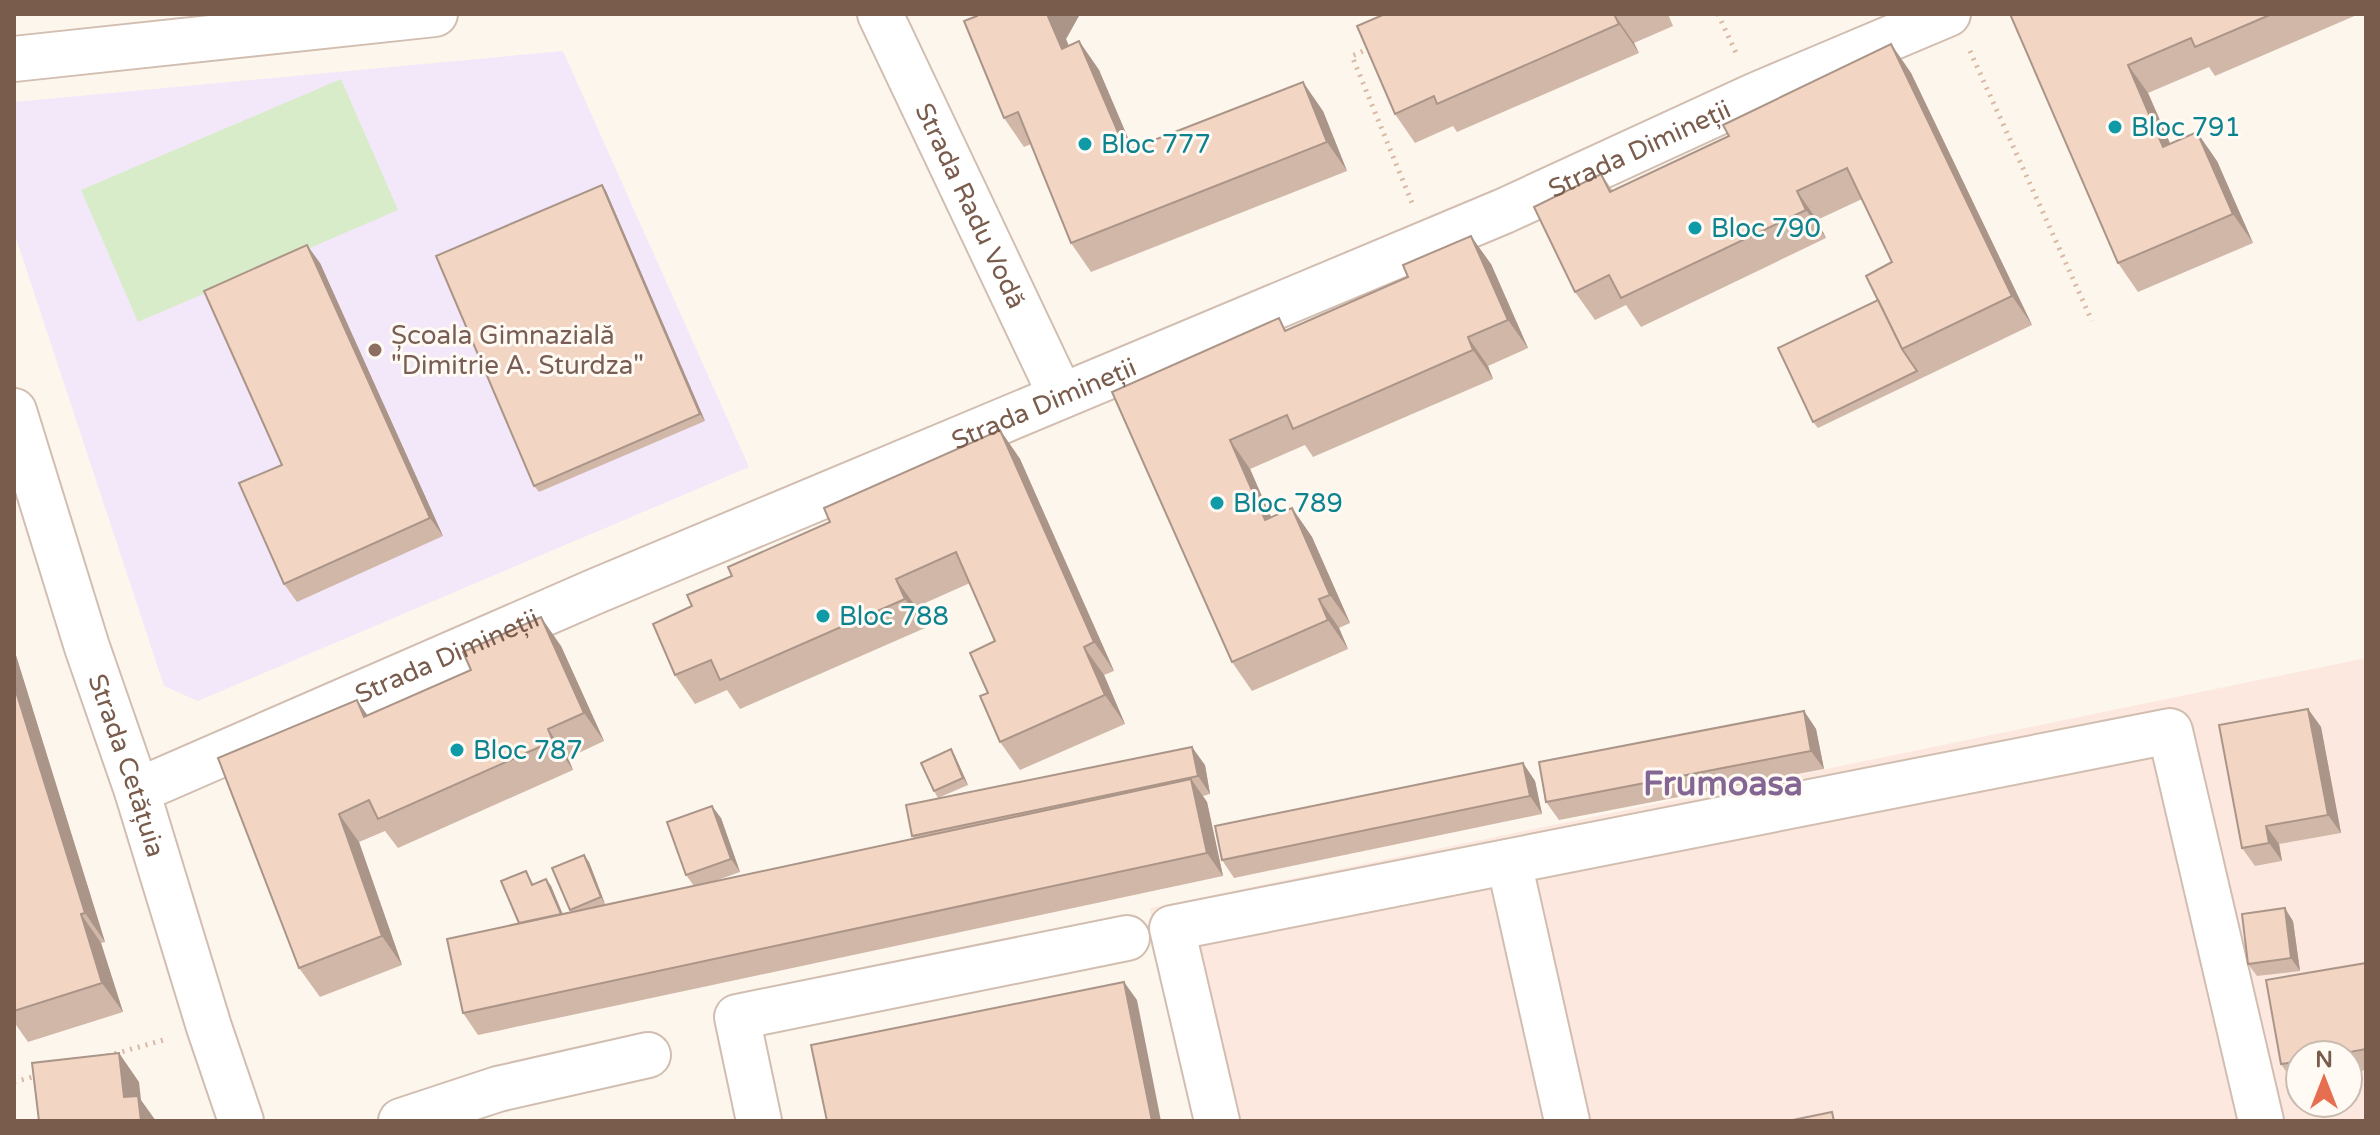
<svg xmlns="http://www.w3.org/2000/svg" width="2380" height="1135" font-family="'Varela Round',sans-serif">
<rect width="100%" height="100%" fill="#fdf6ec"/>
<path fill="#fde8e0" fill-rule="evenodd" d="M 2366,658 L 2366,1121 L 1194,1121 L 1150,908 ZM 2300,1055 L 2348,1055 L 2348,1103 L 2300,1103 Z"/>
<polygon fill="#f3e8fa" points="563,51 749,467 198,701 164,686 14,232 14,102"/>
<polygon fill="#d8ecc9" points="341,79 398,210 138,322 81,190"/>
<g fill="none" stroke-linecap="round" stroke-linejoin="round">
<defs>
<g id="minor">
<path id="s1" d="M 880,14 L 1061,396"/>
<polyline points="14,59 435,14"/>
<path id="s2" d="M 14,411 L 87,647 L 137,791 L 209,1027 L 241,1121"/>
<path id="s3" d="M 137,791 L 596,591 L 1504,211 L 1756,95 L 1948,14"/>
<polyline points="1509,862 1567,1121"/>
<polyline points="401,1121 498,1089 648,1055"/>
<polyline points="759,1121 737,1017 1127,938"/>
<polyline points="1217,1121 1172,928 2170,731 2261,1121"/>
</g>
</defs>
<use href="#minor" stroke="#d1beb0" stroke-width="48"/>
<g stroke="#d9b8a5" stroke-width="5" stroke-dasharray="2 6" stroke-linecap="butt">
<polyline points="1718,14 1737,55"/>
<polyline points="1370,48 1352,56 1412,203"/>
<polyline points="1970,51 2092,321"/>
<polyline points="107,1056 167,1039"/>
<polyline points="14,1082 40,1075"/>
</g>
<use href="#minor" stroke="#fff" stroke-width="44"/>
</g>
<g fill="#d1b7a8">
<polygon points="974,14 1080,14 1066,39 1068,46 1079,41 1099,70 1132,148 1323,111 1347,171 1091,272 1071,243 1031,144 1024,147 1004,118 977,15"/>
<polygon points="1385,14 1668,14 1673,26 1634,43 1639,53 1457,132 1453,126 1415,143 1395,114"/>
<polygon points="2010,14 2359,14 2215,76 2209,67 2148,93 2170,144 2217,161 2253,243 2138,292 2118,263"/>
<polygon points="1891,44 1911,73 2032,325 1818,428 1813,422 1878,300 1892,262 1862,199 1817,220 1826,238 1641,327 1626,305 1595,320 1575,292 1601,174 1613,191 1729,136"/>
<polygon points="602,185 606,191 705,421 539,492 534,486"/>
<polygon points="320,263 443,536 297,602 284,584 282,465"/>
<polygon points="1491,264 1528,348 1488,366 1493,379 1313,457 1305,445 1250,469 1271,517 1292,508 1312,537 1350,623 1339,628 1348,649 1252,691 1232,662 1112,392 1287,330"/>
<polygon points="1000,430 1020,459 1114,671 1104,675 1125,724 1020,770 1000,742 988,693 995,641 970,583 916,607 925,628 740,709 727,690 695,704 675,675 692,606 732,576"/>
<polygon points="561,646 604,741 568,758 573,770 398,848 385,831 359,842 402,965 320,997 299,968 218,758 367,716"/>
<polygon points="14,649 105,942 101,943 123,1012 28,1042 14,1022"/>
<polygon points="2308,709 2321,727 2341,833 2279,844 2282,861 2255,866 2242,848"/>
<polygon points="1804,711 1816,729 1824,769 1559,820 1546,802"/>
<polygon points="951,749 955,756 968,785 938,798 934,791"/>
<polygon points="1523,763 1535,781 1542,814 1234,878 1222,860"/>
<polygon points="1205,765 1210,794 1203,796 1207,802 1223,876 478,1035 463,1013 519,923 526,871 533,884 546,879 551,886 563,914 571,912 570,910 589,862 605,904 601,906 694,886 686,875 721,818 740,872 712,882 914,839 912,836"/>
<polygon points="2293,921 2300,971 2257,976 2248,964"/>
<polygon points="2366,963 2366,1070 2348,1073 2348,1055 2300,1055 2300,1081 2293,1082 2281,1064"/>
</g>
<g fill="#aa9588">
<polygon points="1047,14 1080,14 1066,39 1082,77 1062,49"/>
<polygon points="1614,14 1634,43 1639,53 1619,24"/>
<polygon points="1079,41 1099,70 1146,180 1126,151"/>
<polygon points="1891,44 1911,73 2032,325 2012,296"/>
<polygon points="2128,65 2148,93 2184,175 2163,147"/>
<polygon points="1303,82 1323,111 1347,171 1327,142"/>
<polygon points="2197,132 2217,161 2253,243 2233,214"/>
<polygon points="602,185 606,191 705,421 700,414"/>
<polygon points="1797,191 1817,220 1826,238 1806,210"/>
<polygon points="1471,236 1491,264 1528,348 1508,320"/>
<polygon points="307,245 320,263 443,536 430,518"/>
<polygon points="1468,337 1488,366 1493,379 1473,350"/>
<polygon points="1000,430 1020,459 1114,671 1094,642"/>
<polygon points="1230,440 1250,469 1285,549 1265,520"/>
<polygon points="1292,508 1312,537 1350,623 1330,595"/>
<polygon points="896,579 916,607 925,628 905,599"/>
<polygon points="1319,599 1339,628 1348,649 1328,620"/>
<polygon points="541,617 561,646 604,741 584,713"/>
<polygon points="1084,647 1104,675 1125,724 1105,695"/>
<polygon points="14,649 105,942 85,913 14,685"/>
<polygon points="357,700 377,729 364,717"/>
<polygon points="2308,709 2321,727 2341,833 2328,815"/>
<polygon points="1804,711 1816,729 1824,769 1811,751"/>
<polygon points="548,729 568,758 573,770 553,741"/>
<polygon points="1192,747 1205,765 1210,794 1198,776"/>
<polygon points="951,749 955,756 968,785 963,778"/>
<polygon points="1523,763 1535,781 1542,814 1530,796"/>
<polygon points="1191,779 1207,802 1223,876 1207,853"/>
<polygon points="712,806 721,818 740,872 731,859"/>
<polygon points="339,814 359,842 402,965 382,936"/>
<polygon points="2266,826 2279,844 2282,861 2269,843"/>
<polygon points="584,855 589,862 605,904 601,897"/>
<polygon points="546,879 551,886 566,923 562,916"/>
<polygon points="2285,908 2293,921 2300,971 2291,958"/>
<polygon points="81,914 101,943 123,1012 102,983"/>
<polygon points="1124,982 1137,1000 1161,1121 1152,1121"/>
<polygon points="119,1053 139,1082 141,1100 156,1121 141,1121 124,1097"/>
</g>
<g fill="#f3d5c3" stroke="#aa9588" stroke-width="2">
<polygon points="977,14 1047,14 1062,49 1079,41 1126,151 1303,82 1327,142 1071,243 1018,112 1004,118 964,21 977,16"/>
<polygon points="1385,14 1614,14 1619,24 1437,104 1434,96 1395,114 1357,26"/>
<polygon points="2010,14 2272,14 2195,47 2191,38 2128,65 2163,147 2197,132 2233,214 2118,263"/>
<polygon points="1891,44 2012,296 1902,349 1866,276 1892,262 1847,168 1797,191 1806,210 1621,298 1609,275 1575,292 1534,207 1601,174 1610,192 1729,136 1723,125"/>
<polygon points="602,185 700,414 534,486 436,256"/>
<polygon points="1471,236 1508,320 1468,337 1473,350 1293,429 1287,415 1230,440 1265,520 1292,508 1330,595 1319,599 1328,620 1232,662 1112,392 1279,318 1285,331 1408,277 1403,265"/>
<polygon points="307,245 430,518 284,584 239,483 282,465 204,291"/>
<polygon points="1878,300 1902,349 1917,371 1813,422 1778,348"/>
<polygon points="1000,430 1094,642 1084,647 1105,695 1000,742 980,696 988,693 970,653 995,641 956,552 896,579 905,599 720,680 711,660 675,675 653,624 692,606 687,595 732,576 728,567 830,522 824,508"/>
<polygon points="541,617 584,713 548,729 553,741 378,819 369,800 339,814 382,936 299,968 218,758 357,700 364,717 471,670 463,652"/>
<polygon points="14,685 85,913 81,914 102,983 14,1011"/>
<polygon points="2308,709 2328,815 2266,826 2269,843 2242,848 2219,725"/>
<polygon points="1804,711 1811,751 1546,802 1539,762"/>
<polygon points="1192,747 1198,776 912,836 906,805"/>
<polygon points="951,749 963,778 934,791 921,763"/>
<polygon points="1523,763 1530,796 1222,860 1215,826"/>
<polygon points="1191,779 1207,853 463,1013 447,939"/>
<polygon points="712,806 731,859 686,875 667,822"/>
<polygon points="584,855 601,897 570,910 552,868"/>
<polygon points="526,871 532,885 546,879 561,914 519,923 501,881"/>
<polygon points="2285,908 2291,958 2248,964 2242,914"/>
<polygon points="2366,963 2366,1049 2334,1055 2300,1055 2300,1061 2281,1064 2266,980"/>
<polygon points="1124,982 1152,1121 827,1121 811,1045"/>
<polygon points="119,1053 124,1097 138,1096 141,1121 39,1121 32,1063"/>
<polygon points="1832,1112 1834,1121 1788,1121"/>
</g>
<g fill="#0f9aa8" stroke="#fffaf3" stroke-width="3">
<circle cx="2115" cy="127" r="8"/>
<circle cx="1085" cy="144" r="8"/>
<circle cx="1695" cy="228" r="8"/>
<circle cx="1217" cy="503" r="8"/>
<circle cx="823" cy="616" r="8"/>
<circle cx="457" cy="750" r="8"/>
</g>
<circle fill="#8d6e63" stroke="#fffaf3" stroke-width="3" cx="375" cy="350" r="8"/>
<g text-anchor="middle" stroke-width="6" stroke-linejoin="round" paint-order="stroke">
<g font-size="26" fill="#0d838f" stroke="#fffaf3" text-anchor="start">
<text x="2131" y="136">Bloc 791</text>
<text x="1101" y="153">Bloc 777</text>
<text x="1711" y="237">Bloc 790</text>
<text x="1233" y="512">Bloc 789</text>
<text x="839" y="625">Bloc 788</text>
<text x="473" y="759">Bloc 787</text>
</g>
<g font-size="26" fill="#7a5c4d" stroke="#fffaf3">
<text dy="9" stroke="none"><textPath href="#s3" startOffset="1634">Strada Dimineții</textPath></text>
<text dy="9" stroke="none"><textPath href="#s1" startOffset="212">Strada Radu Vodă</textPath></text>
<text dy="9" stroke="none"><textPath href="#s3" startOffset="986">Strada Dimineții</textPath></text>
<text dy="9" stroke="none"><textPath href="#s3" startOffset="338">Strada Dimineții</textPath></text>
<text dy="9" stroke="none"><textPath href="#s2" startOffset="372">Strada Cetățuia</textPath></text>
</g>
<g font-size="26" fill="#785e54" stroke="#fffaf3" text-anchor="start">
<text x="391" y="344">Școala Gimnazială<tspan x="391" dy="30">"Dimitrie A. Sturdza"</tspan></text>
</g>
<g font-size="34" font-weight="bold" fill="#846695" stroke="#fffaf3">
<text x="1723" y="795">Frumoasa</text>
</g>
</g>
<rect width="2380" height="1135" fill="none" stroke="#7a5c4d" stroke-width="32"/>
<g transform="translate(2324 1079)"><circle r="38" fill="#fffaf3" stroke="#cabbb1" stroke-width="2"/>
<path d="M0-6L14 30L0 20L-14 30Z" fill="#e76f51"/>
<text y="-12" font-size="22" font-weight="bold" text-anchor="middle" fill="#7a5c4d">N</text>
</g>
</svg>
